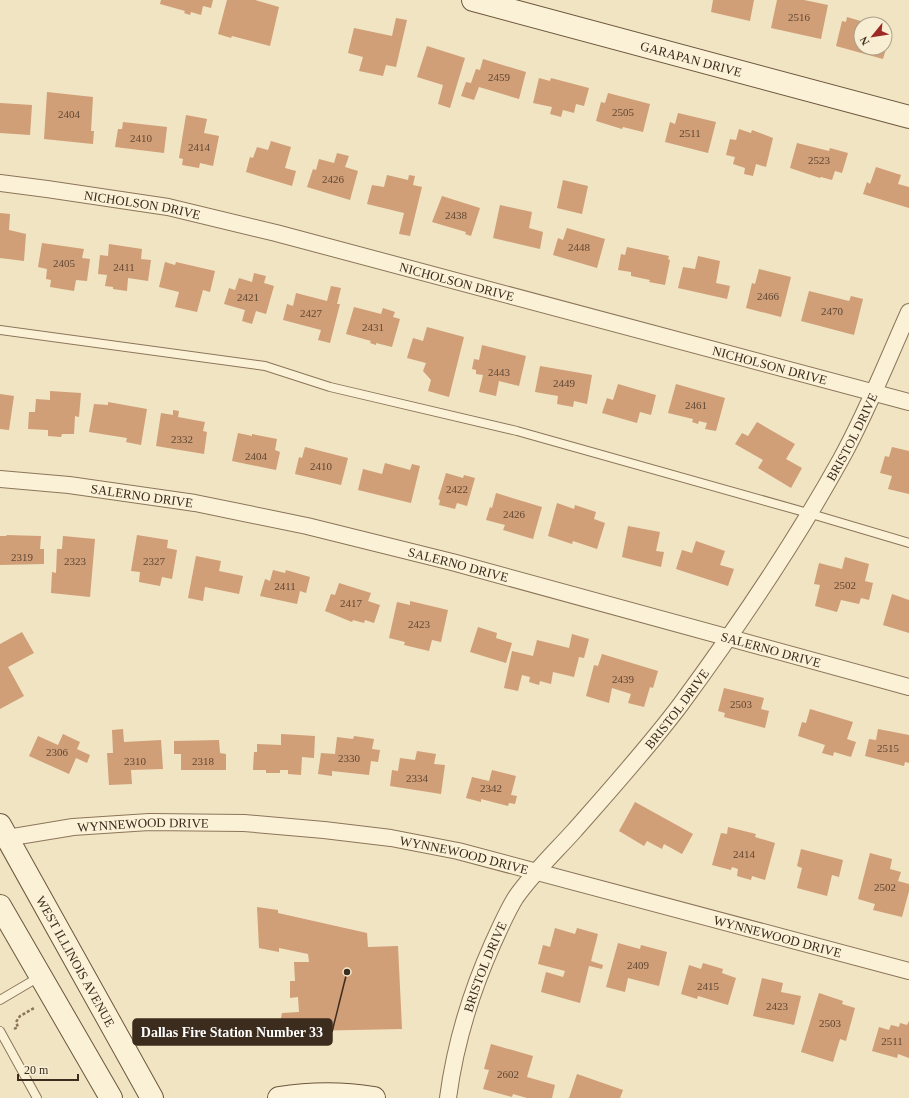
<svg xmlns="http://www.w3.org/2000/svg" width="909" height="1098" font-family="Georgia,serif">
<rect width="100%" height="100%" fill="#f0e4c3"/>
<g fill="#d09e77">
<polygon points="161,0 213,0 211,8 203,6 201,15 191,12 190,15 184,13 185,11 160,4"/>
<polygon points="227,0 255,0 279,7 270,46 232,36 231,38 218,34"/>
<polygon points="713,0 754,0 750,21 711,12"/>
<polygon points="777,0 804,0 828,5 821,39 771,28"/>
<polygon points="847,17 871,24 861,24 861,48 885,48 885,41 888,42 883,59 836,46 842,21 846,22"/>
<polygon points="396,18 407,20 396,67 386,65 383,76 359,71 363,57 348,53 354,28 392,36"/>
<polygon points="427,46 465,58 450,108 438,104 443,85 417,77"/>
<polygon points="483,59 526,72 519,99 479,87 474,100 461,96 466,82 471,83 476,69 480,70"/>
<polygon points="539,78 550,81 551,78 589,88 584,106 576,104 574,113 563,110 561,117 550,114 552,107 533,103"/>
<polygon points="47,92 93,97 91,131 94,131 93,144 44,139"/>
<polygon points="608,93 650,104 643,132 623,127 622,129 596,121 601,102 605,103"/>
<polygon points="0,103 32,105 30,135 0,133"/>
<polygon points="678,113 716,122 708,153 665,142 670,122 675,124"/>
<polygon points="186,115 207,119 204,133 219,136 213,166 200,163 199,168 182,165 183,159 179,158"/>
<polygon points="123,122 167,127 164,153 115,147 118,129 122,129"/>
<polygon points="739,129 751,133 752,130 773,138 766,167 756,164 753,176 744,174 745,168 733,164 735,157 726,155 730,139 736,140"/>
<polygon points="271,141 291,147 285,168 296,171 292,186 246,172 250,157 253,158 257,147 268,150"/>
<polygon points="797,143 829,151 830,148 848,153 842,173 835,171 832,180 821,177 820,178 790,168"/>
<polygon points="337,153 349,156 345,167 358,171 350,200 307,187 313,169 316,170 319,159 334,163"/>
<polygon points="876,167 901,175 898,184 909,187 909,208 863,194 867,182 870,184"/>
<polygon points="387,175 408,180 409,175 415,176 413,185 422,187 410,236 399,234 404,213 367,204 372,185 384,187"/>
<polygon points="563,180 588,186 582,214 557,208"/>
<polygon points="442,196 480,208 471,236 465,234 466,232 432,222"/>
<polygon points="500,205 532,212 529,228 543,232 540,249 493,238"/>
<polygon points="0,213 10,214 9,230 26,234 24,261 0,258"/>
<polygon points="567,228 605,239 597,268 553,255 558,238 563,240"/>
<polygon points="42,243 84,249 82,258 90,259 87,281 76,280 74,291 50,287 51,280 46,279 47,269 38,267"/>
<polygon points="109,244 142,249 141,259 151,260 148,281 128,278 127,291 113,289 113,287 105,286 107,275 98,274 100,255 108,256"/>
<polygon points="627,247 669,256 668,259 670,260 665,285 649,282 650,280 631,276 631,272 618,270 621,254 625,255"/>
<polygon points="698,256 720,261 716,283 730,286 727,299 678,288 683,267 695,269"/>
<polygon points="165,262 175,265 176,262 215,271 210,292 203,290 197,312 175,307 179,292 159,287"/>
<polygon points="759,269 791,277 781,317 746,308 752,283 755,284"/>
<polygon points="254,273 266,276 264,283 274,286 266,314 256,311 252,324 242,321 245,310 224,304 229,288 235,290 239,278 252,282"/>
<polygon points="331,286 341,288 337,304 340,304 330,343 318,340 321,330 283,320 287,304 293,306 296,293 327,301"/>
<polygon points="809,291 849,301 851,296 863,299 854,335 801,321"/>
<polygon points="354,307 381,314 383,308 395,312 393,317 400,319 392,347 376,343 376,345 370,343 371,341 346,334"/>
<polygon points="427,327 464,337 449,397 428,391 431,380 423,371 426,363 407,358 413,338 423,341"/>
<polygon points="482,345 526,356 519,386 499,381 496,396 479,392 483,375 476,374 476,370 472,369 474,359 479,360"/>
<polygon points="540,366 592,375 587,404 574,401 573,407 557,404 558,396 535,392"/>
<polygon points="618,384 656,395 651,415 640,412 637,423 602,413 607,398 613,400"/>
<polygon points="676,384 725,398 716,431 705,429 707,423 699,421 698,424 692,422 693,419 668,413"/>
<polygon points="50,391 81,393 79,417 75,416 74,434 62,434 61,437 48,436 48,430 28,429 29,412 35,412 36,399 50,400"/>
<polygon points="0,394 14,396 9,430 0,429"/>
<polygon points="108,402 147,409 141,445 126,442 127,438 89,432 94,404 108,405"/>
<polygon points="173,410 179,411 178,417 205,422 203,431 207,432 204,454 156,446 161,413 173,415"/>
<polygon points="757,422 795,444 786,459 802,468 791,488 758,468 763,460 735,444 742,433 748,436"/>
<polygon points="238,433 252,436 252,434 277,439 275,450 280,452 276,470 232,461"/>
<polygon points="305,447 348,458 341,485 295,474 299,457 302,458"/>
<polygon points="892,447 909,451 909,494 888,489 892,476 880,473 885,456 889,457"/>
<polygon points="385,463 410,470 412,464 420,466 411,503 358,490 363,469 382,474"/>
<polygon points="446,473 463,478 464,475 475,478 467,506 457,503 455,509 439,505 440,500 438,499"/>
<polygon points="496,493 542,507 533,539 503,530 505,525 486,520 490,507 492,508"/>
<polygon points="557,503 574,509 575,505 596,512 594,519 605,523 597,549 573,541 572,544 548,536"/>
<polygon points="628,526 660,532 656,551 664,552 661,567 622,557"/>
<polygon points="6,535 41,536 40,549 44,549 44,564 0,565 0,536 7,536"/>
<polygon points="137,535 168,540 167,548 177,550 172,579 162,577 160,586 139,582 140,572 131,571"/>
<polygon points="63,536 95,539 90,597 51,593 52,572 56,573 57,549 62,549"/>
<polygon points="696,541 725,551 720,565 734,569 728,586 676,569 682,550 692,553"/>
<polygon points="196,556 221,561 219,571 243,576 239,594 205,587 203,601 188,598"/>
<polygon points="845,557 869,564 865,581 873,583 869,600 861,598 859,604 841,600 837,612 815,606 820,585 814,584 819,563 842,569"/>
<polygon points="273,570 285,573 286,570 310,577 306,593 300,591 297,604 260,596 265,579 270,581"/>
<polygon points="339,583 371,593 368,601 380,605 374,623 365,620 364,623 353,620 352,622 325,611 331,594 335,595"/>
<polygon points="892,594 909,600 909,633 883,625"/>
<polygon points="410,601 448,610 441,642 432,640 429,651 404,645 405,642 389,638 397,602 410,605"/>
<polygon points="478,627 497,633 496,638 512,643 506,663 470,652"/>
<polygon points="22,632 34,653 8,667 24,696 0,709 0,644"/>
<polygon points="572,634 589,639 584,658 579,657 574,677 553,672 551,684 540,681 539,685 529,682 530,677 522,675 518,691 504,688 512,651 533,656 537,640 569,648"/>
<polygon points="602,654 658,671 653,688 650,687 644,707 628,703 631,694 612,688 609,703 586,696 594,665 598,666"/>
<polygon points="724,688 764,698 761,709 769,711 765,728 724,717 725,713 718,711"/>
<polygon points="810,709 853,722 847,739 856,742 851,757 834,752 833,756 822,753 825,745 798,736 802,722 806,723"/>
<polygon points="123,729 124,742 161,740 163,769 131,770 132,784 109,785 107,753 113,753 112,730"/>
<polygon points="878,729 909,735 909,763 905,762 904,766 865,756 869,739 876,740"/>
<polygon points="63,734 80,742 77,749 90,755 87,763 76,758 69,774 29,756 38,736 58,745"/>
<polygon points="281,734 315,736 314,758 302,757 301,775 288,774 288,770 280,770 280,773 266,773 266,770 253,770 254,752 257,752 257,744 281,745"/>
<polygon points="354,736 374,739 372,749 380,750 378,762 371,761 369,775 332,771 332,776 318,774 321,753 335,754 337,737 353,739"/>
<polygon points="219,740 220,753 226,754 226,770 181,770 181,754 174,754 174,741"/>
<polygon points="417,751 436,754 434,764 445,765 441,794 390,786 392,770 398,771 400,758 415,760"/>
<polygon points="492,770 516,776 511,795 517,796 515,804 509,803 508,806 481,799 481,802 466,798 472,777 489,781"/>
<polygon points="635,802 693,834 682,854 664,844 662,849 647,841 644,846 619,831"/>
<polygon points="728,827 756,834 755,837 775,843 765,880 752,876 751,880 737,876 738,869 732,867 731,870 712,865 721,833 727,834"/>
<polygon points="801,849 843,860 839,877 832,875 827,896 797,888 802,868 797,866"/>
<polygon points="870,853 892,859 890,869 901,872 898,881 909,884 909,891 902,917 873,910 875,904 858,899"/>
<polygon points="257,907 278,910 278,913 367,933 368,947 398,946 402,1029 304,1031 304,1034 278,1035 282,1013 299,1012 298,997 290,998 290,981 295,981 294,962 309,962 308,954 279,948 279,952 259,948"/>
<polygon points="555,928 575,934 577,928 598,934 591,961 603,965 602,969 589,966 580,1003 541,992 546,972 563,977 565,971 538,964 543,945 550,947"/>
<polygon points="618,943 640,949 641,945 667,952 659,986 628,978 625,992 606,987"/>
<polygon points="703,963 723,969 722,973 736,978 728,1005 698,996 697,999 681,994 689,965 701,969"/>
<polygon points="762,978 783,983 781,992 801,996 794,1025 753,1016"/>
<polygon points="819,993 843,1001 842,1004 855,1008 846,1041 840,1039 833,1062 801,1052"/>
<polygon points="909,1021 909,1058 898,1054 897,1058 872,1051 879,1027 889,1030 891,1025 899,1027 900,1023 907,1025"/>
<polygon points="491,1044 533,1056 527,1077 555,1085 552,1098 527,1098 513,1094 512,1097 483,1089 489,1070 484,1069"/>
<polygon points="577,1074 623,1090 620,1098 569,1098"/>
</g>
<g fill="none" stroke-linecap="round" stroke-linejoin="round">
<defs>
<g id="lane">
<polyline points="0,330 265,366 330,387 517,431 808,513 909,543"/>
<polyline points="0,1000 39,977"/>
<polyline points="0,1031 37,1098"/>
</g>
<g id="street">
<path id="s1" d="M 0,183 L 47,189 L 168,207 L 276,233 L 909,402"/>
<path id="s2" d="M 0,479 L 69,485 L 195,503 L 307,526 L 452,562 L 909,687"/>
<path id="s3" d="M 0,839 L 73,827 L 149,822 L 244,823 L 324,830 L 391,838 L 458,851 L 909,971"/>
<path id="s4" d="M 448,1098 C 455,1045 471,992 493,943 C 500,928 507,911 516,897 C 533,873 554,853 574,831 C 611,789 648,748 681,704 C 739,625 794,544 841,459 C 867,412 887,361 909,312"/>
</g>
<g id="secondary">
<path id="s5" d="M 473,0 L 909,117"/>
<path id="s6" d="M 0,825 L 152,1098"/>
<polyline points="0,906 111,1098"/>
<path d="M 279,1098 C 311,1093 343,1093 374,1098"/>
</g>
</defs>
<use href="#lane" stroke="#8c7559" stroke-width="10"/>
<use href="#street" stroke="#8c7559" stroke-width="18"/>
<use href="#secondary" stroke="#6d563c" stroke-width="24"/>
<polyline stroke="#8c7559" stroke-width="2.5" stroke-dasharray="3 2" stroke-linecap="butt" points="14,1029 18,1027 16,1022 20,1016 34,1008"/>
<use href="#lane" stroke="#faf1d7" stroke-width="8"/>
<use href="#street" stroke="#faf1d7" stroke-width="16"/>
<use href="#secondary" stroke="#faf1d7" stroke-width="22"/>
</g>
<g text-anchor="middle" stroke-width="3" stroke-linejoin="round" paint-order="stroke">
<g font-size="11" fill="#604834">
<text x="799" y="21">2516</text>
<text x="499" y="81">2459</text>
<text x="623" y="116">2505</text>
<text x="69" y="118">2404</text>
<text x="690" y="137">2511</text>
<text x="141" y="142">2410</text>
<text x="199" y="151">2414</text>
<text x="819" y="164">2523</text>
<text x="333" y="183">2426</text>
<text x="456" y="219">2438</text>
<text x="579" y="251">2448</text>
<text x="64" y="267">2405</text>
<text x="124" y="271">2411</text>
<text x="768" y="300">2466</text>
<text x="248" y="301">2421</text>
<text x="832" y="315">2470</text>
<text x="311" y="317">2427</text>
<text x="373" y="331">2431</text>
<text x="499" y="376">2443</text>
<text x="564" y="387">2449</text>
<text x="696" y="409">2461</text>
<text x="182" y="443">2332</text>
<text x="256" y="460">2404</text>
<text x="321" y="470">2410</text>
<text x="457" y="493">2422</text>
<text x="514" y="518">2426</text>
<text x="22" y="561">2319</text>
<text x="75" y="565">2323</text>
<text x="154" y="565">2327</text>
<text x="845" y="589">2502</text>
<text x="285" y="590">2411</text>
<text x="351" y="607">2417</text>
<text x="419" y="628">2423</text>
<text x="623" y="683">2439</text>
<text x="741" y="708">2503</text>
<text x="888" y="752">2515</text>
<text x="57" y="756">2306</text>
<text x="349" y="762">2330</text>
<text x="135" y="765">2310</text>
<text x="203" y="765">2318</text>
<text x="417" y="782">2334</text>
<text x="491" y="792">2342</text>
<text x="744" y="858">2414</text>
<text x="885" y="891">2502</text>
<text x="638" y="969">2409</text>
<text x="708" y="990">2415</text>
<text x="777" y="1010">2423</text>
<text x="830" y="1027">2503</text>
<text x="892" y="1045">2511</text>
<text x="508" y="1078">2602</text>
</g>
<g font-size="13" fill="#3b2c1d" stroke="#f7eed3">
<text dy="5" stroke="none"><textPath href="#s5" startOffset="226">GARAPAN DRIVE</textPath></text>
<text dy="5" stroke="none"><textPath href="#s1" startOffset="144">NICHOLSON DRIVE</textPath></text>
<text dy="5" stroke="none"><textPath href="#s1" startOffset="468">NICHOLSON DRIVE</textPath></text>
<text dy="5" stroke="none"><textPath href="#s1" startOffset="792">NICHOLSON DRIVE</textPath></text>
<text dy="5" stroke="none"><textPath href="#s4" startOffset="785">BRISTOL DRIVE</textPath></text>
<text dy="5" stroke="none"><textPath href="#s2" startOffset="143">SALERNO DRIVE</textPath></text>
<text dy="5" stroke="none"><textPath href="#s2" startOffset="467">SALERNO DRIVE</textPath></text>
<text dy="5" stroke="none"><textPath href="#s2" startOffset="791">SALERNO DRIVE</textPath></text>
<text dy="5" stroke="none"><textPath href="#s4" startOffset="461">BRISTOL DRIVE</textPath></text>
<text dy="5" stroke="none"><textPath href="#s3" startOffset="144">WYNNEWOOD DRIVE</textPath></text>
<text dy="5" stroke="none"><textPath href="#s3" startOffset="468">WYNNEWOOD DRIVE</textPath></text>
<text dy="5" stroke="none"><textPath href="#s3" startOffset="792">WYNNEWOOD DRIVE</textPath></text>
<text dy="5" stroke="none"><textPath href="#s6" startOffset="156">WEST ILLINOIS AVENUE</textPath></text>
<text dy="5" stroke="none"><textPath href="#s4" startOffset="137">BRISTOL DRIVE</textPath></text>
</g>
</g>
<path fill="none" stroke="#3b2c1d" stroke-width="1.5" d="M347 972L332 1032"/>
<circle fill="#3b2c1d" stroke="#f7eed3" stroke-width="1.5" cx="347" cy="972" r="4"/>
<rect fill="#3b2c1d" stroke="#3b2c1d" stroke-width="1.5" x="133" y="1019" width="199" height="26" rx="4"/>
<g font-size="14" text-anchor="middle" font-weight="bold" fill="#fff">
<text x="232" y="1037">Dallas Fire Station Number 33</text>
</g>
<g transform="translate(873 36) rotate(240)"><circle r="19" fill="#f7eed3" stroke="#aca08a"/>
<path d="M0-3L7 15L0 10L-7 15Z" fill="#9e2825"/>
<text y="-6" font-size="11" font-weight="bold" text-anchor="middle" fill="#3b2c1d">N</text>
</g>
<path d="M18 1074v6h60v-6" fill="none" stroke="#3b2c1d" stroke-width="2"/>
<text x="24" y="1074" font-size="12" fill="#3b2c1d" stroke="#f7eed3" stroke-width="3" paint-order="stroke">20 m</text>
</svg>
